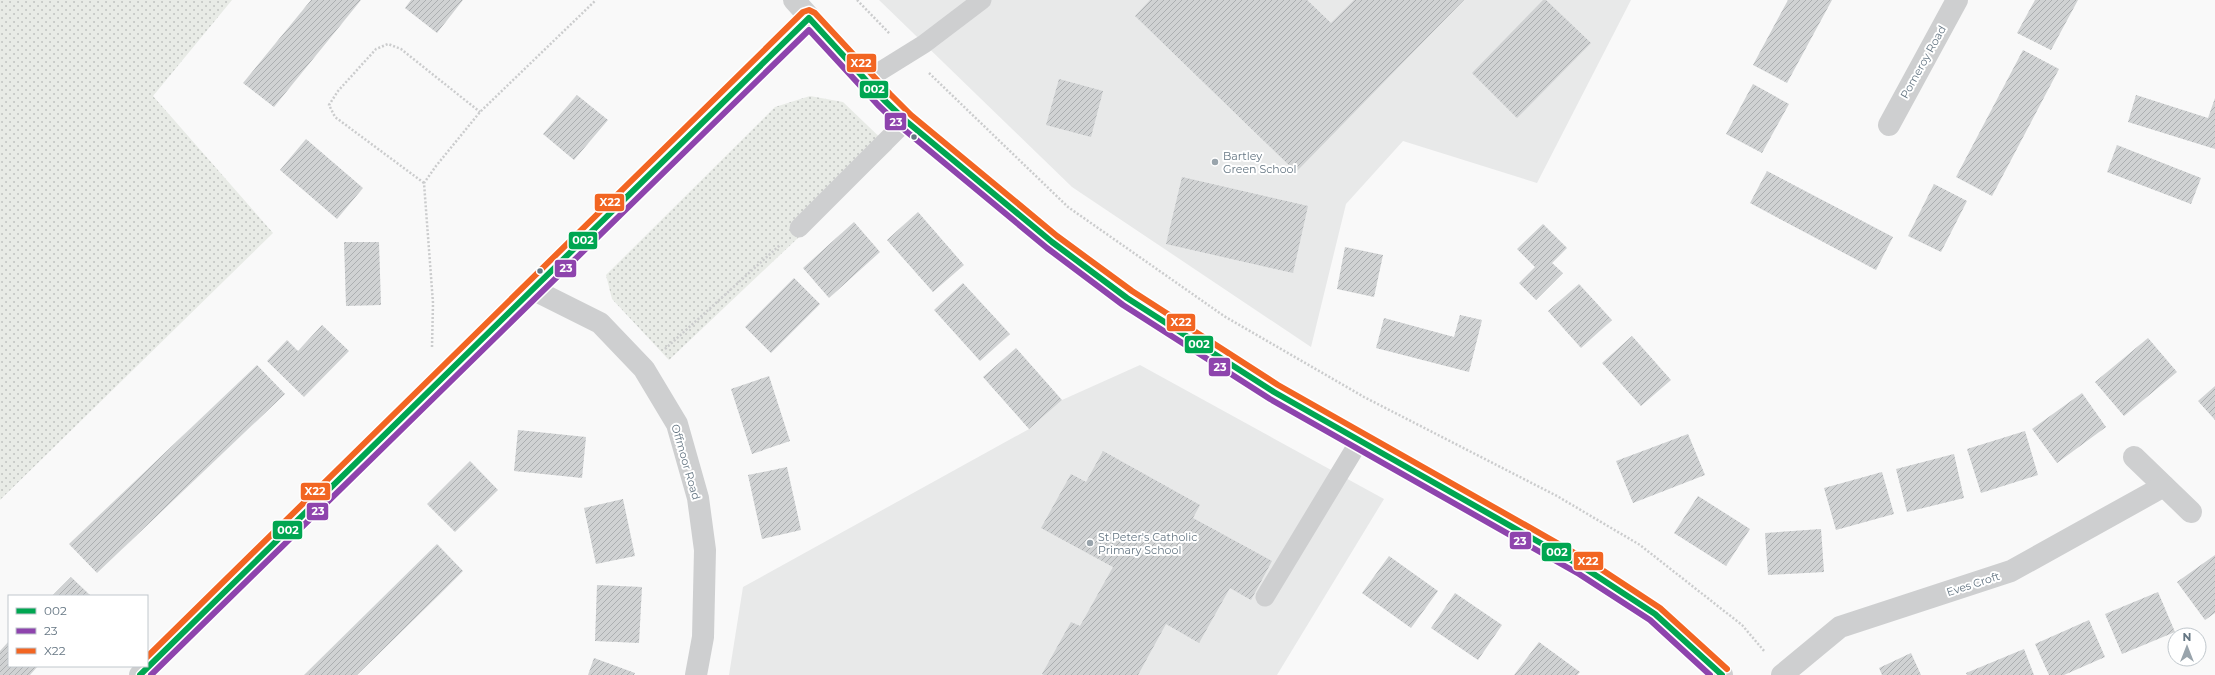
<svg xmlns="http://www.w3.org/2000/svg" width="2215" height="675" font-family="Montserrat,sans-serif">
<defs>
<pattern id="grass-dots" width="8" height="8" patternUnits="userSpaceOnUse"><rect width="8" height="8" fill="#e8ebe6"/><path d="M2 2h.1M6 6h.1" fill="none" stroke="#c0c3c0" stroke-width="1.8" stroke-linecap="round"/></pattern>
<pattern id="building-hatch" width="6" height="6" patternUnits="userSpaceOnUse"><rect width="6" height="6" fill="#d0d2d3"/><path d="M-1 1l2-2M0 6l6-6M5 7l2-2" fill="none" stroke="#acafb1"/></pattern>
</defs>
<rect width="100%" height="100%" fill="#f9f9f9"/>
<g fill="#e8e9e9">
<polygon points="879,0 1631,0 1537,183 1403,141 1346,204 1311,347 1072,187"/>
<polygon points="1140,365 1384,499 1277,675 729,675 743,587 1029,429 1062,400"/>
</g>
<g fill="url(#grass-dots)">
<polygon points="0,0 232,0 153,96 273,233 0,500"/>
<polygon points="810,96 843,102 892,149 669,360 612,299 606,275 775,107"/>
</g>
<g fill="url(#building-hatch)">
<polygon points="311,0 361,0 274,107 243,83"/>
<polygon points="411,0 463,0 437,33 405,8"/>
<polygon points="1150,0 1307,0 1331,23 1354,0 1464,0 1296,172 1135,16"/>
<polygon points="1543,0 1546,0 1591,43 1517,118 1472,73"/>
<polygon points="1788,0 1832,0 1787,83 1753,65"/>
<polygon points="2035,0 2078,0 2051,50 2017,33"/>
<polygon points="2023,50 2059,69 1992,196 1956,177"/>
<polygon points="1059,79 1103,91 1091,137 1046,125"/>
<polygon points="1753,84 1789,104 1762,153 1726,134"/>
<polygon points="577,95 608,120 574,160 543,134"/>
<polygon points="2136,95 2208,118 2215,98 2215,149 2128,122"/>
<polygon points="306,139 363,188 337,219 280,170"/>
<polygon points="2117,145 2201,178 2191,204 2107,172"/>
<polygon points="1767,171 1893,237 1876,270 1750,203"/>
<polygon points="1182,177 1308,206 1293,273 1166,244"/>
<polygon points="1934,184 1967,201 1941,252 1908,236"/>
<polygon points="918,212 964,265 933,292 887,240"/>
<polygon points="854,222 880,252 829,298 803,268"/>
<polygon points="1543,224 1567,248 1552,263 1563,273 1536,300 1519,283 1535,267 1517,249"/>
<polygon points="344,242 379,242 381,305 346,306"/>
<polygon points="1345,247 1383,255 1374,297 1337,289"/>
<polygon points="794,278 820,304 771,353 745,327"/>
<polygon points="963,283 1010,334 980,361 934,310"/>
<polygon points="1579,284 1612,320 1581,348 1548,311"/>
<polygon points="1460,315 1482,320 1469,372 1376,348 1384,318 1454,337"/>
<polygon points="322,325 349,351 304,397 267,361 287,340 298,351"/>
<polygon points="1632,336 1671,380 1641,406 1602,363"/>
<polygon points="2148,338 2177,372 2124,416 2095,382"/>
<polygon points="1016,348 1062,400 1029,429 983,377"/>
<polygon points="257,365 285,394 97,573 69,544"/>
<polygon points="769,376 790,441 752,454 731,389"/>
<polygon points="2215,386 2215,420 2198,401"/>
<polygon points="2082,393 2106,427 2057,463 2032,429"/>
<polygon points="518,430 586,437 582,478 514,471"/>
<polygon points="2025,431 2038,475 1981,493 1967,449"/>
<polygon points="1688,434 1705,475 1633,503 1616,461"/>
<polygon points="1103,451 1200,505 1193,518 1272,561 1251,600 1230,588 1199,643 1166,624 1138,675 1044,675 1042,674 1071,622 1080,626 1113,567 1041,528 1071,474 1086,482"/>
<polygon points="1954,454 1964,498 1907,512 1896,469"/>
<polygon points="470,461 498,490 455,532 427,504"/>
<polygon points="787,467 801,530 762,539 748,475"/>
<polygon points="1882,472 1894,514 1836,530 1824,488"/>
<polygon points="1698,496 1750,529 1726,566 1674,533"/>
<polygon points="623,499 635,556 596,564 584,508"/>
<polygon points="1821,529 1824,572 1768,575 1765,533"/>
<polygon points="437,544 463,571 440,594 357,675 304,675"/>
<polygon points="2215,555 2215,613 2205,620 2177,582"/>
<polygon points="1389,556 1438,591 1411,628 1362,593"/>
<polygon points="71,577 91,596 52,596"/>
<polygon points="597,585 642,587 639,643 595,641"/>
<polygon points="2158,592 2175,632 2122,654 2105,614"/>
<polygon points="1455,593 1502,625 1478,660 1431,628"/>
<polygon points="2089,620 2105,657 2064,675 2049,675 2035,644"/>
<polygon points="9,641 9,666 38,666 30,675 0,675 0,651"/>
<polygon points="1539,642 1580,672 1577,675 1514,675"/>
<polygon points="2024,649 2034,675 1967,675 1966,673"/>
<polygon points="1911,653 1921,675 1882,675 1879,668"/>
<polygon points="594,658 635,673 634,675 588,675"/>
</g>
<g fill="none" stroke-linecap="round" stroke-linejoin="round">
<g stroke="#cbcccd" stroke-width="2.5" stroke-dasharray="2 2" stroke-linecap="butt">
<polyline points="857,0 890,34"/>
<polyline points="929,73 1068,207 1224,316 1364,397 1557,496 1640,545 1742,625 1765,652"/>
<polyline points="424,183 335,117 329,105 338,91 376,49 388,44 401,49 480,112"/>
<polyline points="432,347 433,303 424,183 436,166 480,112 596,0"/>
<polyline points="665,349 780,245"/>
</g>
<g stroke="#cecfd0" stroke-width="19">
<polyline points="866,80 924,44 982,0"/>
<polyline points="799,228 906,121"/>
<polyline points="1265,597 1360,440"/>
</g>
<g stroke="#cecfd0" stroke-width="22">
<polyline points="1889,125 1957,0"/>
<polyline points="534,290 600,323 644,369 677,424 698,498 705,550 703,637 696,675"/>
<polyline points="2134,457 2191,512"/>
<polyline points="1782,675 1840,627 2011,571 2164,486"/>
</g>
<g stroke="#cecfd0" stroke-width="22">
<polyline points="794,0 884,100 906,121 1052,242 1127,298 1274,392 1583,567 1655,614 1722,675"/>
<polyline points="140,675 809,18"/>
</g>
<defs>
<polyline id="bus-1" points="140,675 809,18 884,100 906,121 1052,242 1127,298 1274,392 1583,567 1655,614 1722,675"/>
<polyline id="bus-2" points="151,675 809,30 878,105 901,127 1047,248 1123,305 1270,399 1579,574 1650,620 1710,675"/>
<polyline id="bus-3" points="147,657 803,12 809,10 815,13 890,94 911,115 1057,236 1132,291 1278,385 1587,560 1660,608 1727,669"/>
</defs>
<use href="#bus-1" stroke="#fff" stroke-width="9"/>
<use href="#bus-2" stroke="#fff" stroke-width="9"/>
<use href="#bus-3" stroke="#fff" stroke-width="9"/>
<use href="#bus-1" stroke="#00a651" stroke-width="6"/>
<use href="#bus-2" stroke="#8e44ad" stroke-width="6"/>
<use href="#bus-3" stroke="#f26522" stroke-width="6"/>
</g>
<g fill="#657683" stroke="#fff" stroke-width="1.5">
<circle cx="914" cy="137" r="3.5"/>
<circle cx="540" cy="271" r="3.5"/>
</g>
<g fill="#99a4ac" stroke="#fff" stroke-width="1.5">
<circle cx="1215" cy="162" r="4"/>
<circle cx="1090" cy="543" r="4"/>
</g>
<g text-anchor="middle" stroke-width="4" stroke-linejoin="round" paint-order="stroke">
<g font-size="11" fill="#657683" stroke="#fff">
<text transform="translate(1923 62) rotate(-61)" y="4">Pomeroy Road</text>
<text transform="translate(686 462) rotate(74)" y="4">Offmoor Road</text>
<text transform="translate(1973 584) rotate(-18)" y="4">Eves Croft</text>
</g>
<g font-size="11" fill="#657683" stroke="#fff" text-anchor="start">
<text x="1223" y="160">Bartley<tspan x="1223" dy="13">Green School</tspan></text>
<text x="1098" y="541">St Peter's Catholic<tspan x="1098" dy="13">Primary School</tspan></text>
</g>
</g>
<g stroke="#fff" stroke-width="1.5">
<rect x="846" y="53" width="31" height="20" rx="4" fill="#f26522"/>
<rect x="859" y="80" width="30" height="19" rx="4" fill="#00a651"/>
<rect x="884" y="112" width="23" height="19" rx="4" fill="#8e44ad"/>
<rect x="594" y="193" width="31" height="19" rx="4" fill="#f26522"/>
<rect x="568" y="231" width="30" height="19" rx="4" fill="#00a651"/>
<rect x="554" y="259" width="23" height="19" rx="4" fill="#8e44ad"/>
<rect x="1166" y="313" width="30" height="19" rx="4" fill="#f26522"/>
<rect x="1184" y="335" width="30" height="19" rx="4" fill="#00a651"/>
<rect x="1208" y="357" width="23" height="20" rx="4" fill="#8e44ad"/>
<rect x="300" y="482" width="31" height="19" rx="4" fill="#f26522"/>
<rect x="306" y="502" width="23" height="19" rx="4" fill="#8e44ad"/>
<rect x="272" y="520" width="31" height="20" rx="4" fill="#00a651"/>
<rect x="1509" y="531" width="23" height="19" rx="4" fill="#8e44ad"/>
<rect x="1541" y="542" width="31" height="20" rx="4" fill="#00a651"/>
<rect x="1573" y="551" width="31" height="20" rx="4" fill="#f26522"/>
</g>
<g font-size="11" text-anchor="middle" font-weight="bold" fill="#fff">
<text x="861" y="67">X22</text>
<text x="874" y="93">002</text>
<text x="896" y="126">23</text>
<text x="610" y="206">X22</text>
<text x="583" y="244">002</text>
<text x="566" y="272">23</text>
<text x="1181" y="326">X22</text>
<text x="1199" y="348">002</text>
<text x="1220" y="371">23</text>
<text x="315" y="495">X22</text>
<text x="318" y="515">23</text>
<text x="288" y="534">002</text>
<text x="1520" y="545">23</text>
<text x="1557" y="556">002</text>
<text x="1588" y="565">X22</text>
</g>
<rect x="8" y="595" width="140" height="72" fill="#ffffff" stroke="#c1c8cd"/>
<rect x="16" y="608" width="20" height="6" fill="#00a651" stroke="#c1c8cd"/>
<text x="44" y="615" font-size="12" fill="#657683">002</text>
<rect x="16" y="628" width="20" height="6" fill="#8e44ad" stroke="#c1c8cd"/>
<text x="44" y="635" font-size="12" fill="#657683">23</text>
<rect x="16" y="648" width="20" height="6" fill="#f26522" stroke="#c1c8cd"/>
<text x="44" y="655" font-size="12" fill="#657683">X22</text>
<g transform="translate(2187 647)"><circle r="19" fill="#ffffff" stroke="#c1c8cd"/>
<path d="M0-3L7 15L0 10L-7 15Z" fill="#99a4ac"/>
<text y="-6" font-size="11" font-weight="bold" text-anchor="middle" fill="#657683">N</text>
</g>
</svg>
